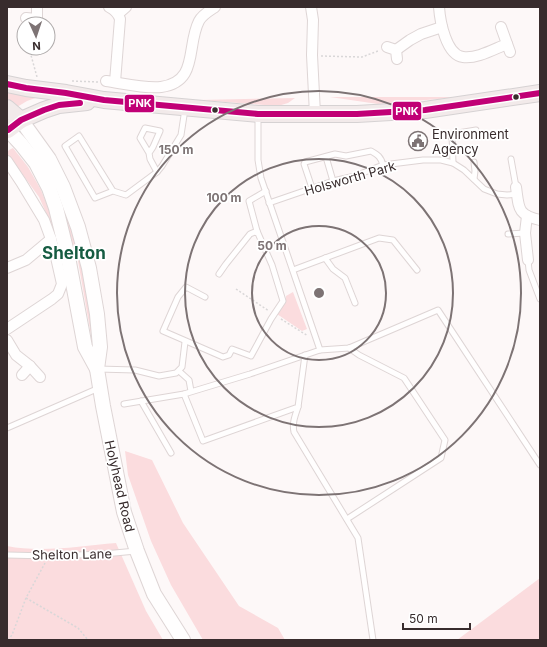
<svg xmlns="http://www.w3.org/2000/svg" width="547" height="647" font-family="Inter,sans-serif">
<rect width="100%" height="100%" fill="#fdf8f8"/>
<g fill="#fbdcde">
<polygon points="7,87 41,96 27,101 17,107 7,98"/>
<polygon points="330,97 463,97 378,104"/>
<polygon points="295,98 288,103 278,106 199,100"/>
<polygon points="13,148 28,167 41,190 59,235 56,235 39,197 7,153 9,150"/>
<polygon points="57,189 72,219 93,312 93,346 78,261"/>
<polygon points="293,292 307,329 302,331 277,314 286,302 286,296"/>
<polygon points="125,451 152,460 183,523 239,606 278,628 285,640 203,640 171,585 151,541 128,475"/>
<path d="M 116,543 L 146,611 L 163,640 L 7,640 L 7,546 C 41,553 81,546 116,543 Z"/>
<polygon points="540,578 540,640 457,640"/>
</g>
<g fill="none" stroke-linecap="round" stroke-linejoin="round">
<defs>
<g id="lane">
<polyline points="149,153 153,147 160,131 145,128 140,138 149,153 150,159 157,172"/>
<polyline points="326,157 333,181"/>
<polyline points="511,159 516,187"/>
<polyline points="453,163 452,134 476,130"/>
<polyline points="474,179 475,171 474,162"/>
<path d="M 312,188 L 304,164 L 305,162 L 335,154 L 346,156 L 371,151 C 378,155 381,157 383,165"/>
<polyline points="113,191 79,136 65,146 95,198 113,191 126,195 157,172 162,166 181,135 185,109"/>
<polyline points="269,203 333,181 355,176 383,165 423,160 441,160 453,163 464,170 484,189 497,194 507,195 517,194"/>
<polyline points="257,231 249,201 266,191"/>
<polyline points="508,234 525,233"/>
<polyline points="325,258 333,269 345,278 355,303"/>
<polyline points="528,260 529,270 540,299"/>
<polyline points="293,270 379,238 393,240 417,270"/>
<polyline points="205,297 186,287 178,297 163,331 223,357 229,355 232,349 251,356 271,319 283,301 272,265 257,231 250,234 226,264 219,274"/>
<polyline points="320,350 349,348 438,310 540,465"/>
<polyline points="98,369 135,370 159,376 176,373 182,367 185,342"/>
<polyline points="179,371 189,380 191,391"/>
<polyline points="184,394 203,441 298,407 305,355"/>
<polyline points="141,401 171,453"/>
<polyline points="124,404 184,394 250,374 320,350 261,178 258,160 258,116"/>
<path d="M 298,407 C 295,416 292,423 294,432 L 358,538 L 373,640"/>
<polyline points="7,428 99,388"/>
<polyline points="347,519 441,458 445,440 404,378 359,355 349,348"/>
<polyline points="7,555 50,556 104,554 136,551"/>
</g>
<g id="street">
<path d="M 109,7 C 115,10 118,13 120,19 L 115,82"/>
<polyline points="311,7 313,20 312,55 315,114"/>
<path d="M 439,7 C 440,21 446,55 463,57 C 477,59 494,49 507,44"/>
<polyline points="118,14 126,7"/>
<polyline points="26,18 37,19"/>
<polyline points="37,24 37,7"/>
<polyline points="501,27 510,52"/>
<polyline points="387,47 396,50 397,59"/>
<polyline points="396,50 410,40 421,34 442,27"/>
<path d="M 106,81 C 121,83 146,89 161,87 C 199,82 186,46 199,21 C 202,15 209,11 215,7"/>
<polyline points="7,161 21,182 44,220 51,239 55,253 62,284 58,294 52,299 7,329"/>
<path d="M 516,187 C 519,208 517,215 540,220"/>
<polyline points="527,216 525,233 528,260"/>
<polyline points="7,268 26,260 51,239"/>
<polyline points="7,340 16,355 30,366 40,377"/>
<polyline points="22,375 30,366"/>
</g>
<g id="secondary">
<polyline points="21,120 49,159 63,187 78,227 89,268 97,314 100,347 97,369 103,406 124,512 137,551 154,594 183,640"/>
<polyline points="8,130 21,144 36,163 49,188 56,208 68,257 85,347 97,369"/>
</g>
<g id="primary">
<polyline points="7,84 26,88 66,93 104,100 258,114 357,114 425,110 540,93"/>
<polyline points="7,108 21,120"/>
<polyline points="7,129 8,130 21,120 44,110 59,105 87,102"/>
</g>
</defs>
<use href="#lane" stroke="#ded5d5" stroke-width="7"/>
<use href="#street" stroke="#ded5d5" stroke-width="12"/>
<use href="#secondary" stroke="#ded5d5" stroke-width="16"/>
<use href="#primary" stroke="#d6d2d3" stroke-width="18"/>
<g stroke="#d9d7d8" stroke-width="1.5" stroke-dasharray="2 2" stroke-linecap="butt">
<polyline points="29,48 37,77"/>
<polyline points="321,56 362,57 378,51"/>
<polyline points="72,81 98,82"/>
<polyline points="236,289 269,311"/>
<polyline points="281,319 308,336"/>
<polyline points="26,598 78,628 88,640"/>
<polyline points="8,640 12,635 26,598 45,563"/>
</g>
<use href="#lane" stroke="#fffefe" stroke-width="5"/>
<use href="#street" stroke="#fffefe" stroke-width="10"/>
<use href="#secondary" stroke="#fffefe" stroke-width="14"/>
<use href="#primary" stroke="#f2eaea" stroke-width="16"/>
<defs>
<g id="bus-1">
<polyline points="7,84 26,88 66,93 104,100 258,114 357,114 425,110 540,93"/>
<polyline points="7,129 8,130 21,120 44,110 59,105 80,103"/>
</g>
</defs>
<use href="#bus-1" stroke="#fff" stroke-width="9"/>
<use href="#bus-1" stroke="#c10076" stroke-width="6"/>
</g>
<g fill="none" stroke="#7d7374" stroke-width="2">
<circle cx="319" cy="293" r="67"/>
<circle cx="319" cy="293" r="134"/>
<circle cx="319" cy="293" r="202"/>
</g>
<defs>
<symbol id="civic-ring" viewBox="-11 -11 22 22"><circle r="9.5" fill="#fff" stroke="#7d7374" stroke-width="1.5"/><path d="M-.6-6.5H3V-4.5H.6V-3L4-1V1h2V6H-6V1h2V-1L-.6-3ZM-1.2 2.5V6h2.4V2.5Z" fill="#7d7374"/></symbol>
</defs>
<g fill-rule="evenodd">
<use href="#civic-ring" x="407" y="130" width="22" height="22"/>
</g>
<g fill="#382c2d" stroke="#fff" stroke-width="1.5">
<circle cx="516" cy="97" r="3.5"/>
<circle cx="215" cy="110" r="3.5"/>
</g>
<g text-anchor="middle" stroke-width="3.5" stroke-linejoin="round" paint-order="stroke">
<g font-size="13" fill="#382c2d" stroke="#fff" text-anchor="start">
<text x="432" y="139">Environment<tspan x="432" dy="15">Agency</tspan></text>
</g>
<g font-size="13" fill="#382c2d" stroke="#fff">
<text transform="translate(350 178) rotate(-16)" y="5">Holsworth Park</text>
<text transform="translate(120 486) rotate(77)" y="5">Holyhead Road</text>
<text transform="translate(72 554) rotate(-1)" y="5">Shelton Lane</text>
</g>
<g font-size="17" font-weight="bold" fill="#165c42" stroke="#fff">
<text x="74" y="259">Shelton</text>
</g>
</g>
<circle cx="319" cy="293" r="6" fill="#7d7374" stroke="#fff" stroke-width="2"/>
<g font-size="12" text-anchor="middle" font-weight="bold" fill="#7d7374" stroke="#fff" stroke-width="3.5" stroke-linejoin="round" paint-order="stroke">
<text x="176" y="154">150 m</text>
<text x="224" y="202">100 m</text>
<text x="272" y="250">50 m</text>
</g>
<g stroke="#fff" stroke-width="1.5">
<rect x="124" y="94" width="31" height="19" rx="4" fill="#c10076"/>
<rect x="392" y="101" width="30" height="20" rx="4" fill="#c10076"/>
</g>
<g font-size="11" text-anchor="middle" font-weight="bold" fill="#fff">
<text x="140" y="107">PNK</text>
<text x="407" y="115">PNK</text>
</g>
<rect width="547" height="647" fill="none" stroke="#382c2d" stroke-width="16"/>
<g transform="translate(36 36) rotate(177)"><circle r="19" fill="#ffffff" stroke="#afabab"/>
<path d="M0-3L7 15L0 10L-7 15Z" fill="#7d7374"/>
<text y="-6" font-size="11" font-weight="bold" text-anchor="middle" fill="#382c2d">N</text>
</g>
<path d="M403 623v6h67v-6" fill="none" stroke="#382c2d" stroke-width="2"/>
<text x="409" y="623" font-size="12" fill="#382c2d" stroke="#ffffff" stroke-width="3" paint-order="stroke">50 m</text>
</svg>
